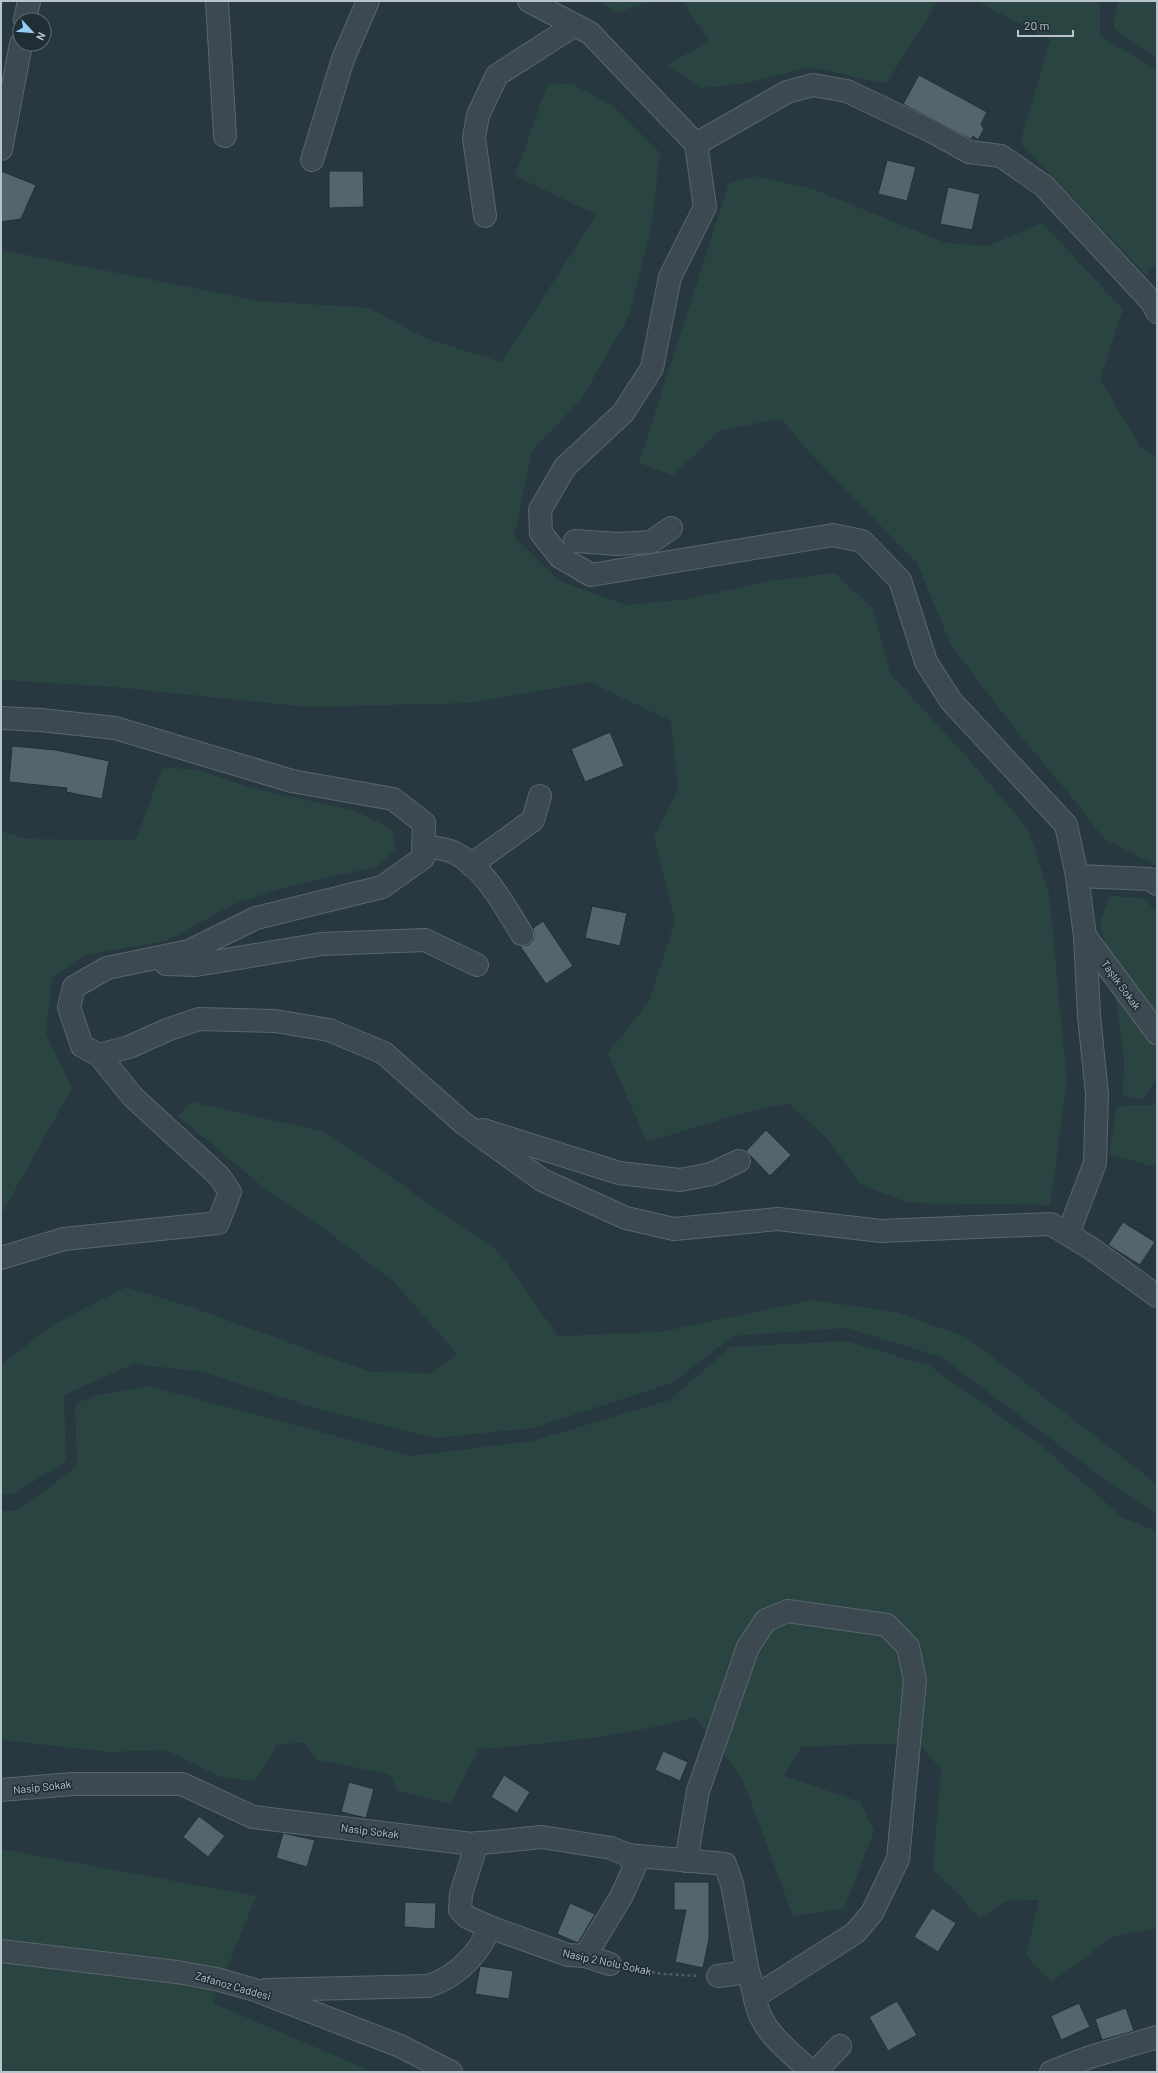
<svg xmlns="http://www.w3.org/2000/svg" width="1158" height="2073" font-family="Barlow,sans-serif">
<rect width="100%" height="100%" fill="#273841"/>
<g fill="#2a4441">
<polygon points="600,1 653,1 615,13"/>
<polygon points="682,1 938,1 886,84 810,67 748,83 702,88 667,65 710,41"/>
<polygon points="977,1 1100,1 1100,36 1157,70 1157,263 1146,275 1020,143 1050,40"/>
<polygon points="1118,1 1157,1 1157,58 1113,28"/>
<polygon points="548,83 572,84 614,107 660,153 651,228 629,316 582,398 532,451 514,537 559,581 626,605 688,599 769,581 835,573 873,609 890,673 964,754 1028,829 1049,893 1067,1082 1050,1205 909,1203 860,1184 829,1141 789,1103 733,1116 647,1142 608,1053 649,1002 675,921 654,837 678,790 671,721 589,682 471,703 308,707 114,687 1,680 1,250 260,301 370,308 423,337 501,362 597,215 515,176"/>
<polygon points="755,176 813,189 946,243 988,246 1042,223 1123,309 1100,379 1140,446 1157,457 1157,866 1104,839 1071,796 1018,733 951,645 917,563 811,454 781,419 721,430 673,475 639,463 729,183"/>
<polygon points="162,768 195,769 249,787 355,811 392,829 395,849 379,866 284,888 234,904 166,941 86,955 52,978 46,1034 72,1088 1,1215 1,831 27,839 136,840"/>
<polygon points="1110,896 1143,898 1157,912 1157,1078 1142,1100 1123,1096 1124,1059 1112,971 1100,923"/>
<polygon points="192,1102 325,1132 498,1251 558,1336 660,1332 812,1300 896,1312 966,1337 1157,1484 1157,1515 1115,1487 941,1357 848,1328 733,1336 672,1383 533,1428 435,1438 321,1410 204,1372 134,1364 64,1395 66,1461 14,1494 1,1495 1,1365 51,1326 126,1287 194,1308 370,1372 431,1373 457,1354 393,1281 316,1223 264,1188 178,1116"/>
<polygon points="1157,1102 1157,1163 1151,1166 1109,1154 1117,1106 1152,1105"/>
<path d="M 847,1341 L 930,1366 L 1042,1446 L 1123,1518 L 1157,1531 L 1157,1928 L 1111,1937 L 1079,1963 L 1051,1982 L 1026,1955 L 1039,1900 L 1006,1901 L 979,1919 L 958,1893 L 933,1870 L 941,1770 L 920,1744 L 870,1744 L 801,1747 L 784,1776 L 860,1802 L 874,1831 L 844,1909 L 793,1916 L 742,1778 L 695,1717 C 625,1736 551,1744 479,1749 L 450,1804 L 398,1791 L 389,1774 L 317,1760 L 304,1742 L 277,1745 L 255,1781 L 220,1777 L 166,1750 L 109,1752 L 1,1740 L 1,1511 L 19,1510 L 77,1466 L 75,1404 L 94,1396 L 148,1386 L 411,1456 L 532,1441 L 670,1400 L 730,1347 Z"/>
<polygon points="1,1849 256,1896 213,2003 373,2072 1,2072"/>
</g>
<g fill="#53656e" stroke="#223038">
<polygon points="919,75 987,112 981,124 984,129 978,140 973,136 971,139 903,104"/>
<polygon points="887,160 916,167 907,201 878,194"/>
<polygon points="1,171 36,185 21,219 1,222"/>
<polygon points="329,171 363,171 364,207 329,208"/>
<polygon points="948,187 980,194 972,230 940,224"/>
<polygon points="610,732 624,766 585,782 571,749"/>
<polygon points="12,746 56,750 109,761 102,799 66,792 67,788 9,782"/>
<polygon points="592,906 627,913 620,946 585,938"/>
<polygon points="543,921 573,966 546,984 520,946 528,945 533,940 534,934 533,928"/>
<polygon points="766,1130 791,1155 770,1176 746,1151"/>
<polygon points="1123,1222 1155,1242 1140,1265 1108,1245"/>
<polygon points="663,1751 688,1762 680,1781 655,1770"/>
<polygon points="504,1775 530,1792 517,1813 491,1797"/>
<polygon points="349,1782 374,1789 366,1818 341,1812"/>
<polygon points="199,1816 225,1836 208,1857 183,1837"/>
<polygon points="283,1833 315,1840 307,1867 276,1858"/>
<polygon points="674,1882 709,1882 709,1939 703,1968 675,1962 686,1910 674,1910"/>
<polygon points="405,1902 436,1903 435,1929 404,1927"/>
<polygon points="570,1903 595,1914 578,1943 557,1934"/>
<polygon points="932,1908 956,1923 938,1952 914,1937"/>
<polygon points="480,1966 513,1971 509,1999 475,1994"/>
<polygon points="897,2001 917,2035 888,2051 869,2017"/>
<polygon points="1079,2003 1090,2027 1061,2040 1051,2016"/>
<polygon points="1126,2008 1134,2031 1102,2040 1095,2019"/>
</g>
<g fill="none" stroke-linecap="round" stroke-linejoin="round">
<defs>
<g id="minor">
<polyline points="217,1 225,136"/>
<polyline points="529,1 590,33 696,144 705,207 670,277 652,368 623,413 565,467 540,510 541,533 560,557 591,575 833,535 862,541 900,580 926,662 951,701 1066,825 1077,876 1085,936 1089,1016 1097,1094 1095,1163 1068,1234"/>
<polyline points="25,20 29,1"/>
<polyline points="696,144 787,92 813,85 847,91 935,133 969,152 1001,156 1044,186 1152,302 1157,312"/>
<polyline points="1,149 21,44"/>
<polyline points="312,160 343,59 368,1"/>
<polyline points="485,216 474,138 478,115 497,75 575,25"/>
<polyline points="575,541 617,544 651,542 671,528"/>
<polyline points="1,718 41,720 115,728 292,781 393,799 424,823 423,858 382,887 256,918 189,951 107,968 74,987 69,1007 82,1046 99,1055 133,1097 219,1176 230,1192 218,1223 64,1239 1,1258"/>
<path d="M 423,846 C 433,848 445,848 453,852 C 485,867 504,906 522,934"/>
<polyline points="471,865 533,820 540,796"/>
<polyline points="1077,876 1150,879 1157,884"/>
<polyline points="1085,936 1157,1033"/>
<polyline points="166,964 196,965 322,944 425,940 477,965"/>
<polyline points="99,1055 129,1047 167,1030 199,1019 275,1021 329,1030 384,1053 463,1123 542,1180 626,1218 674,1229 778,1219 881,1231 1051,1224 1092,1249 1157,1296"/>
<polyline points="483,1130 619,1173 680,1180 711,1174 739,1161"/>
<polyline points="1,1790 72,1784 182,1784 253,1817 472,1844 542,1837 611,1848 628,1855 635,1866 621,1897 585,1956"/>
<polyline points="477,1843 461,1894 460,1910 467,1917 492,1928"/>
<polyline points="628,1855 725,1864 732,1884 748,1972"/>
<polyline points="686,1861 698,1791 748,1647 766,1620 788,1611 887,1625 908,1647 915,1680 898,1859 872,1913 855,1933 756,1996"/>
<polyline points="1,1951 177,1972 216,1979 255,1990 400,2046 451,2072"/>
<path d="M 718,1976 L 748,1972 C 754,1987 754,2004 761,2017 C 771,2039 794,2055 811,2072"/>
<path d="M 266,1990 L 428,1986 C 450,1979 467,1965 480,1946 C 485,1939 485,1933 492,1928 L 568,1955 L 585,1956 L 610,1964"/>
<polyline points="815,2072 840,2046"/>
<polyline points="1051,2072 1090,2057 1157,2037"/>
</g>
</defs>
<use href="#minor" stroke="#5a666e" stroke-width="24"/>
<polyline stroke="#4a605e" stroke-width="2.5" stroke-dasharray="3 3" stroke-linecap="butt" points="628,1968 663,1974 699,1976"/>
<use href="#minor" stroke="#3c4951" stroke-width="22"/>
</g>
<g text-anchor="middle" stroke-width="3.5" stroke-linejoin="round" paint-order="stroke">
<g font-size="11" fill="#b9c3cb" stroke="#202e36">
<text transform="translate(1121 985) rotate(54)" y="4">Taşlık Sokak</text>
<text transform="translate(42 1787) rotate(-6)" y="4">Nasip Sokak</text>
<text transform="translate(370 1831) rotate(7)" y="4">Nasip Sokak</text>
<text transform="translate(607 1962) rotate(12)" y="4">Nasip 2 Nolu Sokak</text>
<text transform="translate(233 1986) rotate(16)" y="4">Zafanoz Caddesi</text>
</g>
</g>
<rect width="1158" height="2073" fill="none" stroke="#b9c3cb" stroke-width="4"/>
<g transform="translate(32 32) rotate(116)"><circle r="19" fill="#202e36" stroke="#5d6a72"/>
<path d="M0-3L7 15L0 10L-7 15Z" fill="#94cdf5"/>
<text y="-6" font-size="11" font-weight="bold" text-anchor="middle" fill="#b9c3cb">N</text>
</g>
<path d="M1018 30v6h55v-6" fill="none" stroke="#b9c3cb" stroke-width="2"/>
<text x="1024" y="30" font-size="12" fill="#b9c3cb" stroke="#202e36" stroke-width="3" paint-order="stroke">20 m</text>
</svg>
